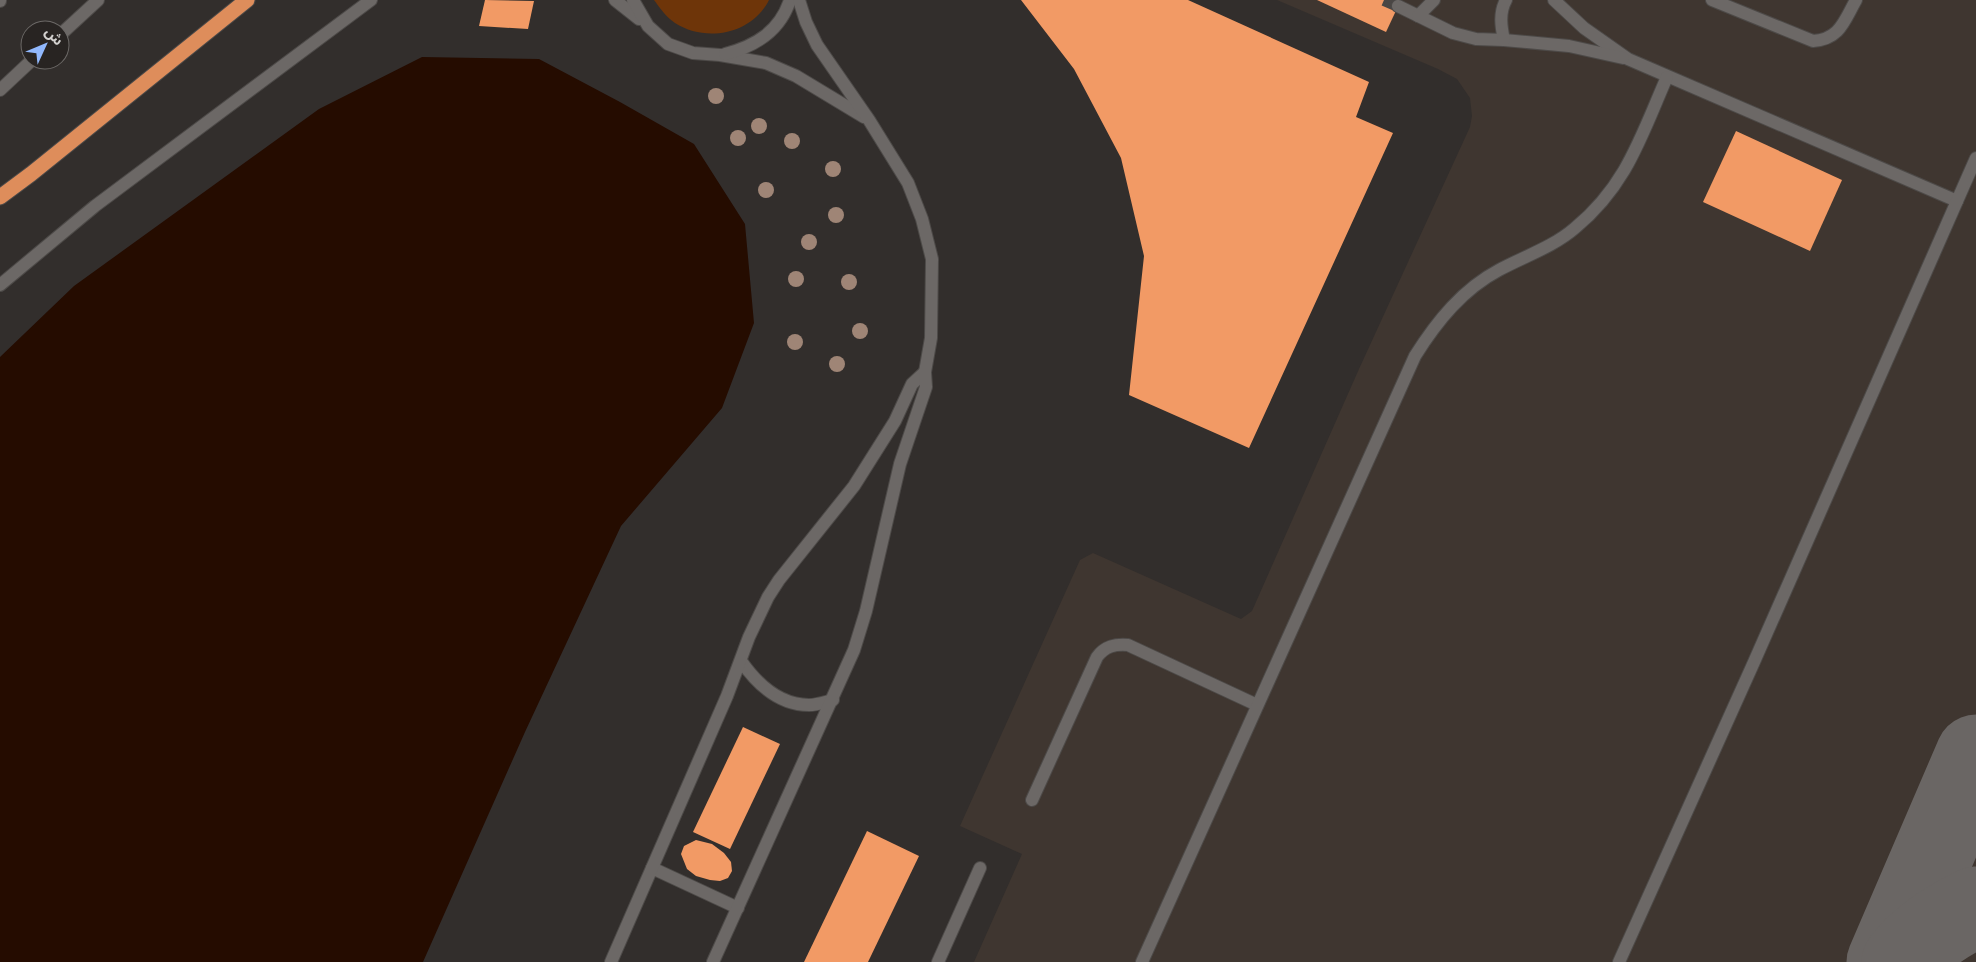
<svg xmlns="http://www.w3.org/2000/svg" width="1976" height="962" font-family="'IBM Plex Sans','Noto Sans Arabic',sans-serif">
<rect width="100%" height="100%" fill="#322e2c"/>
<polygon fill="#3f3630" points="1277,0 1976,0 1976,962 974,962 1022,854 960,826 1080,560 1093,553 1241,619 1252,611 1359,369 1470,127 1472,116 1470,98 1457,79 1438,69"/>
<path fill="#6e3509" d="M 654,0 L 769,0 C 752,34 706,43 675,23 C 666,17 660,8 654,0 Z"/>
<polygon fill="#250c00" points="422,57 539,59 620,102 694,144 745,224 754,323 722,408 621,526 525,732 423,962 0,962 0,357 74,286 319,109"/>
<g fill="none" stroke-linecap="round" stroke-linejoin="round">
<g stroke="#6a6664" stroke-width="81">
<polyline points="1887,962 1976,755"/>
<path d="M 1902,962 C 1920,937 1949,920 1976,907"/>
</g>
</g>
<g fill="#f29a65">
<polygon points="485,0 534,1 528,29 479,26"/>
<polygon points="1021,0 1188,0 1369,82 1356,117 1393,133 1249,448 1129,395 1144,256 1121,158 1074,69"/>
<polygon points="1317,0 1401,0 1386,32"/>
<polygon points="1736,131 1842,180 1810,251 1703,202"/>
<polygon points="743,727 780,744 730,849 693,832"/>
<polygon points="867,831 919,856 868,962 804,962"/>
<polygon points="696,840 712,844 724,853 731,862 732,871 728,878 720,881 710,880 696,876 687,869 681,854 684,846"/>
</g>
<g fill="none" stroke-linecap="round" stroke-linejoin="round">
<polyline stroke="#4a4644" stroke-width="12" stroke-dasharray="12 6" stroke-linecap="butt" points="1384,0 1398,6"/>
<defs>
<g id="minor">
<polyline points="615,0 639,19"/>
<polyline points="633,0 648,26 668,44 693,53 720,55 766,63 796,76 864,117"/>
<polyline points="1554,0 1584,28 1628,59 1957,201"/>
<path d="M 1712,0 L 1813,41 C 1840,39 1844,21 1856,0"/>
<polyline points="0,1 0,0"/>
<polyline points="1398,6 1453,33 1476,39 1504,40 1569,46 1623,58"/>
<polyline points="1418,16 1434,0"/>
<polyline points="60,35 98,0"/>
<path d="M 1504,40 C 1501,26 1499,13 1506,0"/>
<path d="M 725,54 C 756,46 780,31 790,0"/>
<polyline points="0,90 32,60"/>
<polyline points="0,285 95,206 371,0"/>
<path d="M 741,661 C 757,684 779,705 809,705 C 817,705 825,702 833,700"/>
<path d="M 1032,800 L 1097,657 C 1105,646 1115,644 1128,645 L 1257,705"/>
<polyline points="652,868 738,908"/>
<polyline points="611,962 727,696 749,637 768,597 779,580 854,486 895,421 912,384 925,372"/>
<polyline points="713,962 854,650 866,611 900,464 926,387 925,372 931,338 932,259 922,219 908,183 869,120 817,45 806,22 799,0"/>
<polyline points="938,962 980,868"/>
<path d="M 1142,962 L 1415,356 C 1437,321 1463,289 1499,270 C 1525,256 1553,247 1575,228 C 1627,185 1641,136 1667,77"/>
<polyline points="1619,962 1754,662 1976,158"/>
</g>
<polyline id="highway" points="0,197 31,174 247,0"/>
</defs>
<use href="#minor" stroke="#4d4a48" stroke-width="14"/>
<use href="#highway" stroke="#4d4a48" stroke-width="17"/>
<use href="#minor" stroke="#6c6866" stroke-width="12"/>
<use href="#highway" stroke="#de8d5b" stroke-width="15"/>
</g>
<g fill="#9f8576">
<circle cx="716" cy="96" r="8"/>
<circle cx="759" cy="126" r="8"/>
<circle cx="738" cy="138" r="8"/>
<circle cx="792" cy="141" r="8"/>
<circle cx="833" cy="169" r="8"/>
<circle cx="766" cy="190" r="8"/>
<circle cx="836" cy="215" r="8"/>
<circle cx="809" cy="242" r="8"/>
<circle cx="796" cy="279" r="8"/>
<circle cx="849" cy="282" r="8"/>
<circle cx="860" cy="331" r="8"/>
<circle cx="795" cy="342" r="8"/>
<circle cx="837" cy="364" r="8"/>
</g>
<g transform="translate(45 45) rotate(46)"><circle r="24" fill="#282422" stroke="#6c6967"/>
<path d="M0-4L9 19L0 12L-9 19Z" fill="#91b8fd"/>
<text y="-8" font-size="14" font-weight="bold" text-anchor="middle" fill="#d3d1cf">ش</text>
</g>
</svg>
